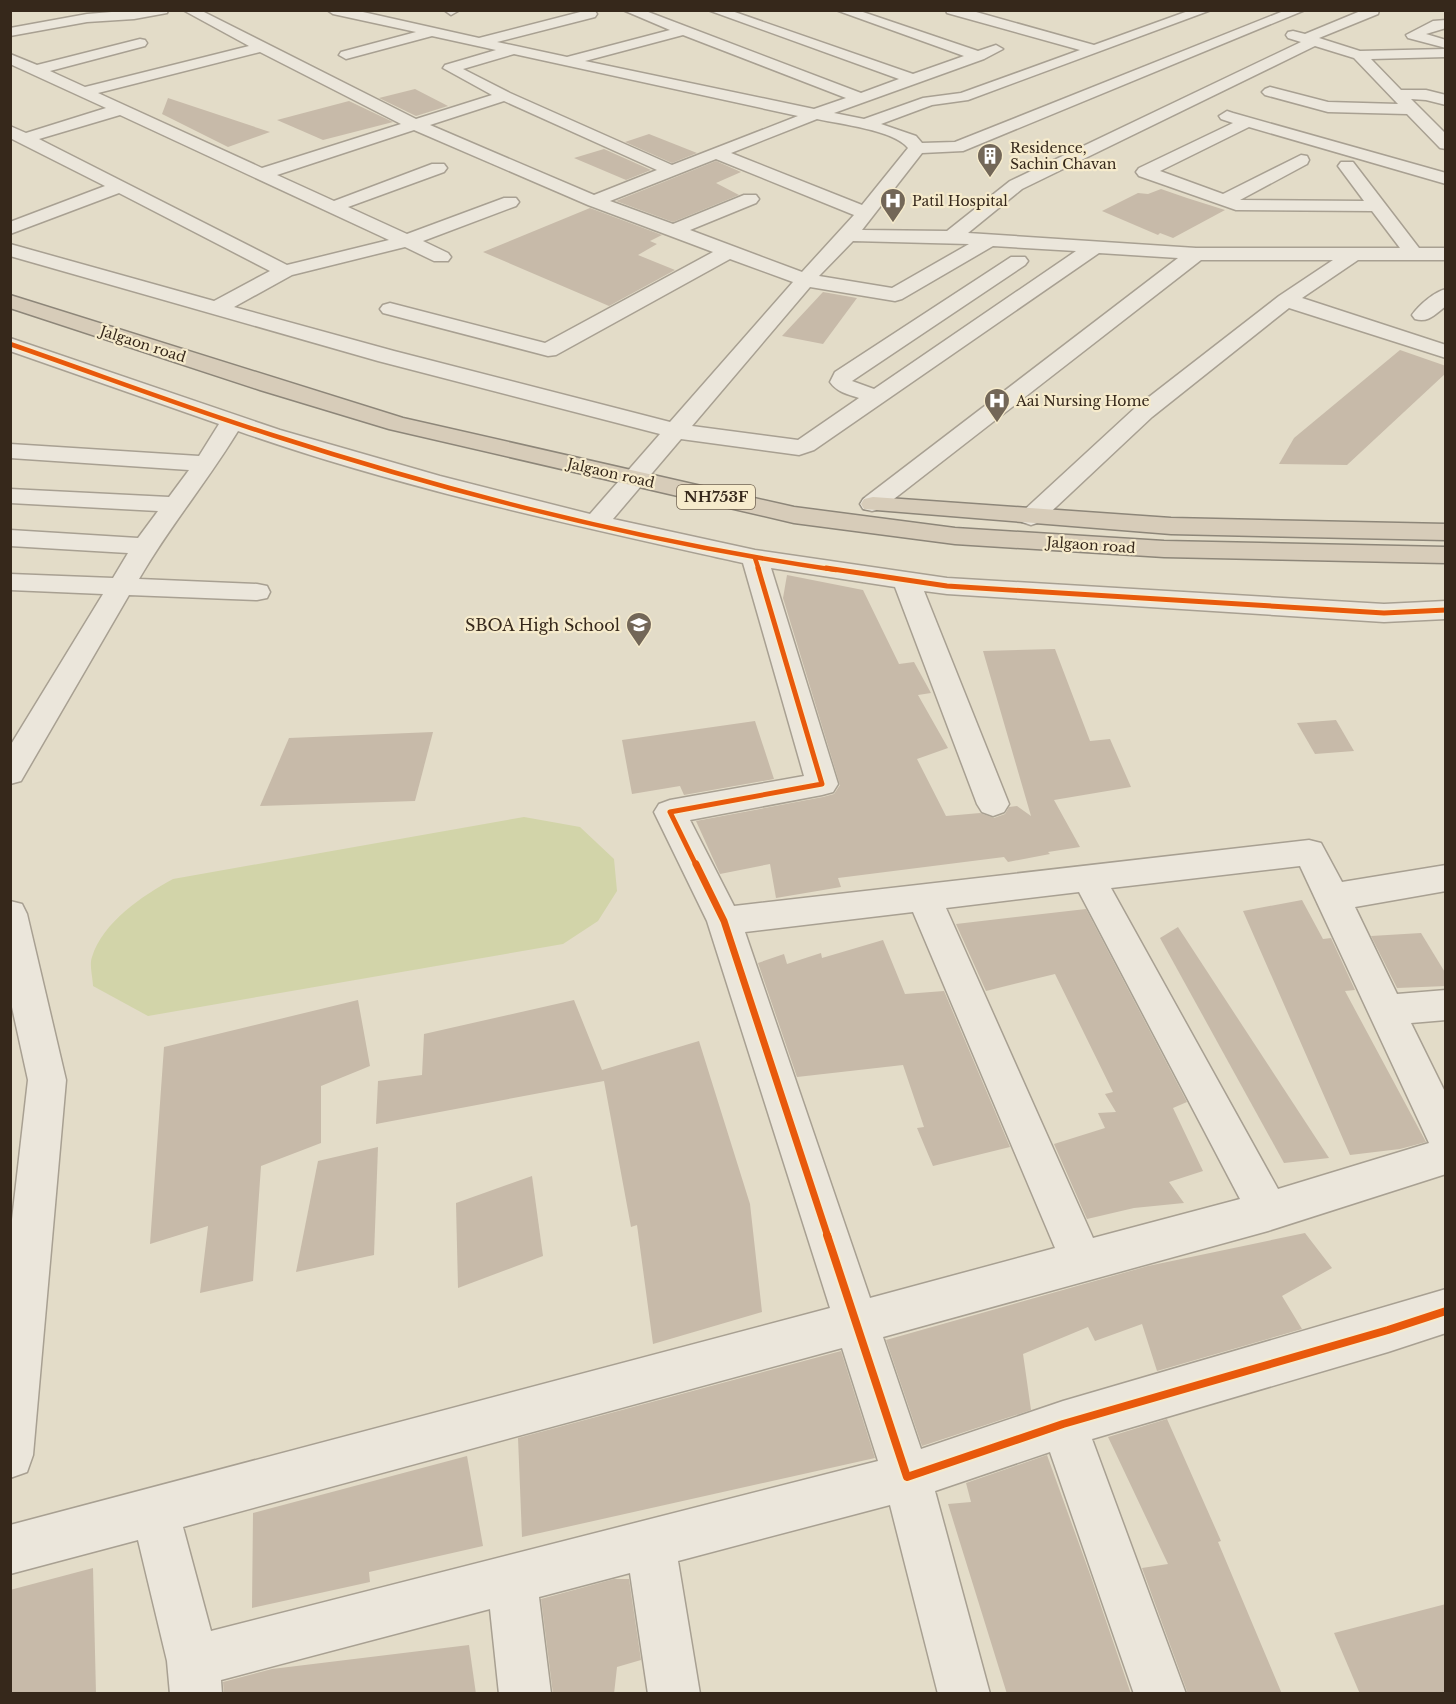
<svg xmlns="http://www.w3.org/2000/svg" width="1456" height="1704" font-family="'Libre Baskerville',serif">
<rect width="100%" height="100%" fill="#e3dcc8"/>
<path fill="#d2d4a9" d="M 524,817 L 580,827 L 614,859 L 617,891 L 598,921 L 563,944 L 148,1016 L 93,986 C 93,978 89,965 92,957 C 103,922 142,896 173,879 Z"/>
<g fill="#c7baa9">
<polygon points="415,89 448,106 416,116 379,98"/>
<polygon points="168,98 270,132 228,147 162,114"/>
<polygon points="349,101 393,122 323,140 277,120"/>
<polygon points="649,134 697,153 672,163 625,142"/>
<polygon points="604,149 651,170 626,180 574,158"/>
<polygon points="716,161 741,172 716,183 739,195 673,222 616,201"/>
<polygon points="1161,189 1187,198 1225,210 1173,238 1160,233 1158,235 1102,211 1138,193 1148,194"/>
<polygon points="590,208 662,235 650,241 657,244 638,255 675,270 609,306 483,252"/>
<polygon points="823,292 857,298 823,344 782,336"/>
<polygon points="1400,350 1446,366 1446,373 1347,465 1279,464 1294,438"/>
<polygon points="787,575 863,590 899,664 914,662 931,693 918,695 948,748 917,759 946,816 980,813 994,818 1005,814 1009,807 1017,806 1031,816 983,651 1055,649 1090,741 1110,739 1131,787 1054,800 1080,847 1048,852 1050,854 1008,862 1004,857 838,878 841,887 776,898 770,864 720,874 696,821 823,797 834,794 840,785 783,598"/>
<polygon points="1336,720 1354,751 1315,754 1297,723"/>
<polygon points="755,721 774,779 684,795 680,786 632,794 622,740"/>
<polygon points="433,732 415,801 260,806 289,738"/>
<polygon points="1302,900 1323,939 1331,938 1355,990 1345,991 1426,1142 1400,1149 1350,1155 1243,911"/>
<polygon points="1086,909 1187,1102 1173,1108 1203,1171 1169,1182 1184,1203 1134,1208 1087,1219 1054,1144 1105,1128 1098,1113 1116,1112 1105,1094 1113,1092 1055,974 986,991 956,924"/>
<polygon points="1178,927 1329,1158 1284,1163 1160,938"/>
<polygon points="1421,933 1446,974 1446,986 1397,988 1371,936"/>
<polygon points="883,940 905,994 944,991 1010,1147 933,1166 917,1128 924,1127 903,1065 797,1077 758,963 784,954 787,964 821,953 822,958"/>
<polygon points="358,1000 370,1066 321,1086 321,1143 261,1166 253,1281 200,1293 208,1226 150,1244 164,1047"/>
<polygon points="574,1000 602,1070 699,1041 750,1204 762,1312 653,1344 637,1225 631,1227 604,1081 376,1124 378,1081 422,1075 424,1034"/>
<polygon points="378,1147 374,1255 296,1272 318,1161"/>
<polygon points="532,1176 543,1256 458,1288 456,1203"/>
<polygon points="1305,1233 1332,1268 1282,1296 1302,1329 1157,1371 1142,1324 1095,1341 1088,1327 1023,1354 1031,1410 922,1446 886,1340 1148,1266"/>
<polygon points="841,1351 875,1458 522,1537 518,1438"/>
<polygon points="1167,1419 1221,1541 1218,1542 1282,1694 1188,1694 1142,1568 1168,1564 1108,1437"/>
<polygon points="1047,1455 1091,1577 1131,1694 1007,1694 948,1504 971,1502 966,1483"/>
<polygon points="467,1456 483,1546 369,1572 370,1582 252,1608 253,1513"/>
<polygon points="93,1568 96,1694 10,1694 10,1590"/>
<polygon points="614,1579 629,1579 641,1660 617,1667 614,1694 553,1694 541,1599"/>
<polygon points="1446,1604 1446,1694 1360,1694 1334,1633"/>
<polygon points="469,1645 476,1694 224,1694 223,1682 272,1669"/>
</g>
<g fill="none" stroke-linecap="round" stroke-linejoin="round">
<defs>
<g id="minor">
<polygon points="136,10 168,10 167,13 134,19 87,22 10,36 10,28 87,14"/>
<path d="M 183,10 L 200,10 L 416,119 L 492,95 L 443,68 L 445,65 L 496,50 L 432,36 L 346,59 L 339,55 L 341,52 L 416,32 L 333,14 L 327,10 L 354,10 L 479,38 L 588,10 L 595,11 L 597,14 L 595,17 L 497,42 L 567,57 L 670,30 L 623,10 L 643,10 L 861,93 L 899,79 L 708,10 L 729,10 L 913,74 L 964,56 L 836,10 L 857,10 L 978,51 L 996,45 L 1003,49 L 984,59 L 834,113 L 864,119 L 923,98 L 961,93 L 1080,50 L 947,13 L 946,10 L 969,10 L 1094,45 L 1191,10 L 1211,10 L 968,100 L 932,105 L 881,124 L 916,136 L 922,143 L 955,142 L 1286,10 L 1305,10 L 963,151 L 922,153 L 862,230 L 947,231 L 1010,181 L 1301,42 L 1288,38 L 1286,35 L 1288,32 L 1293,31 L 1305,34 L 1363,10 L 1379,10 L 1378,14 L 1319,38 L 1360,51 L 1446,49 L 1446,57 L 1371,59 L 1401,90 L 1426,90 L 1446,95 L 1446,105 L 1426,100 L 1411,99 L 1446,134 L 1446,149 L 1440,148 L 1407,114 L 1328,112 L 1265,95 L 1262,92 L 1265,89 L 1270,87 L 1328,102 L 1398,104 L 1354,58 L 1315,46 L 1022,189 L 968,233 L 1196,248 L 1400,248 L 1372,211 L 1236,210 L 1139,176 L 1136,172 L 1139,168 L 1233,123 L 1221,119 L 1219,116 L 1227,111 L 1233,113 L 1446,173 L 1446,184 L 1249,127 L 1160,171 L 1223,194 L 1301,155 L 1307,156 L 1309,160 L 1307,164 L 1240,200 L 1364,201 L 1338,166 L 1341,162 L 1353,162 L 1419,248 L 1446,248 L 1446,260 L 1358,260 L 1302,298 L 1446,345 L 1446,358 L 1289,308 L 1152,417 L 1040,522 L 1031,525 L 1022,522 L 1018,517 L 1022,512 L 1136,407 L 1279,296 L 1333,260 L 1201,260 L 881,509 L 872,511 L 863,509 L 860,504 L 863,499 L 1178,258 L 1099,253 L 814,450 L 799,455 L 681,439 L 613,519 L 755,550 L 947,578 L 1384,604 L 1446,601 L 1446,619 L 1384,622 L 947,594 L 924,591 L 1009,804 L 1004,812 L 993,816 L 982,812 L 977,804 L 895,587 L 771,568 L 838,784 L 833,792 L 822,795 L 690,820 L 734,906 L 1309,840 L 1321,843 L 1342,882 L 1446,865 L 1446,891 L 1355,907 L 1397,994 L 1446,990 L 1446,1020 L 1411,1023 L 1446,1094 L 1446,1174 L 1268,1231 L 883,1337 L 921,1449 L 1063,1401 L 1446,1289 L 1446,1333 L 1388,1352 L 1092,1439 L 1186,1694 L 1134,1694 L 1050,1452 L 935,1491 L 990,1694 L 938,1694 L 890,1505 L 678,1561 L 700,1694 L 648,1694 L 630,1573 L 539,1597 L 551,1694 L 499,1694 L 490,1609 L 221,1680 L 222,1694 L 170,1694 L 167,1661 L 138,1540 L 10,1574 L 10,1525 L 830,1308 L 707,921 L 654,812 L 659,804 L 670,800 L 804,776 L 743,563 C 574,525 403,489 238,431 C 207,482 169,527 139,579 L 257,584 L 267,586 L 270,592 L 267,598 L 257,600 L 129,595 L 21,781 L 10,784 L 10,746 L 103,594 L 10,590 L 10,574 L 113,578 L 128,553 L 10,546 L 10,530 L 138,538 L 158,511 L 10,503 L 10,489 L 169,497 L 189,470 L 10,458 L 10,444 L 199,456 L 219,424 L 10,351 L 10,338 L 280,430 L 440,476 L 590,514 L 660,434 L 378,361 L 10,256 L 10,244 L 214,301 L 270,271 L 119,193 L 10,234 L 10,222 L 105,186 L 10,138 L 10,126 L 26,133 L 106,108 L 10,64 L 10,54 L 37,65 L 140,39 L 145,40 L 147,43 L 145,46 L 50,71 L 85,87 L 249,46 ZM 683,35 L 846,98 L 814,109 L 585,61 ZM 260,52 L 401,124 L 262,168 L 98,93 ZM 514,54 L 798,116 L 672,165 L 510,93 L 463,69 ZM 504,101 L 657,170 L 594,195 L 430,125 ZM 120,115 L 389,240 L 287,265 L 39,139 ZM 817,119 C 839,124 894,130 908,148 L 862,205 L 731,153 ZM 414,130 L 588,205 L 713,252 L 545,343 L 390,303 L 383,305 L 380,309 L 383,313 L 548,356 L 556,355 L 730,259 L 793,282 L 670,422 L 394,351 L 234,307 L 292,275 L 405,247 L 434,261 L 448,261 L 451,257 L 448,253 L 423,241 L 516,206 L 519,202 L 516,198 L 504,198 L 407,234 L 348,207 L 444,172 L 447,168 L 444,164 L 432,164 L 334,201 L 277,175 ZM 716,159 L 854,215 L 802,272 L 690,230 L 756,203 L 759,199 L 756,195 L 744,195 L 673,224 L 610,201 ZM 853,241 L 969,244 L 892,288 L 819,276 ZM 993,246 L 1076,251 L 874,389 L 852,381 L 1025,265 L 1028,261 L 1025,257 L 1011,257 L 835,372 L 830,382 C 837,392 847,394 859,398 L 798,440 L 692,426 L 810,287 L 895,301 L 902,299 ZM 1300,866 L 1429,1143 L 1278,1189 L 1111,888 ZM 1079,892 L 1240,1199 L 1093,1238 L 946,908 ZM 913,912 L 1055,1248 L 870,1298 L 745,932 ZM 842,1348 L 878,1461 L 211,1631 L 183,1527 Z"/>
<polygon points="444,10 457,10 458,11 451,15"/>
<polygon points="1446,20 1446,28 1426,34 1446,40 1446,48 1408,38 1406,35 1433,21"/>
<path d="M 1446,289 L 1446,306 C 1435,314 1429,323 1415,319 L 1412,315 C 1419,305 1434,292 1446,289 Z"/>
<polygon points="10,901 22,904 27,914 66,1080 33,1455 27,1472 10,1478 10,1237 28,1080 10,998"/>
</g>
<g id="highway">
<polygon points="10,295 403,418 794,507 955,528 1164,541 1446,547 1446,563 1164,557 955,544 794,523 389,429 260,390 10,308"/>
<polygon points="873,497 1171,518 1446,524 1446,540 1171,534 864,509 861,504 864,499"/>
</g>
</defs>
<use href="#minor" stroke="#a8a092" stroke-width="3"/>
<use href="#highway" stroke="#8d8679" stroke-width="3"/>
<use href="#minor" fill="#ebe6db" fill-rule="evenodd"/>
<use href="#highway" fill="#d7ccb9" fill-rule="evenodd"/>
<defs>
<g id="cycleway-far3">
<path d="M 10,344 C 97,374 184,407 272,435 C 452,493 649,543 836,570"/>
<polyline points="755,558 759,570"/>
</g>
<g id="cycleway-far2">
<polyline points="826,568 947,586 1384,613 1446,610"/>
<polyline points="696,865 670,812 822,784 758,568"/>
</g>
<polyline id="cycleway-far1" points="696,864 724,921 828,1237"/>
<polyline id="cycleway" points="827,1235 907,1477 1063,1424 1388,1330 1446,1311"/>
</defs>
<use href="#cycleway-far3" stroke="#f6ebcc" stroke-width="8"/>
<use href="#cycleway-far2" stroke="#f6ebcc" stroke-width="8"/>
<use href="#cycleway-far1" stroke="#f6ebcc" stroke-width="10"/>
<use href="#cycleway" stroke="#f6ebcc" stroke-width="12"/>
<use href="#cycleway-far3" stroke="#e8590c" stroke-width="4.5"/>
<use href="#cycleway-far2" stroke="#e8590c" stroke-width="5"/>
<use href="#cycleway-far1" stroke="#e8590c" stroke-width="7"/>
<use href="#cycleway" stroke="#e8590c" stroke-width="8"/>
</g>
<defs>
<symbol id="building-pin" viewBox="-11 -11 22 30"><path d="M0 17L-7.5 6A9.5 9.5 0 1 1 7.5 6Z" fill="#736758" stroke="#f6ebcc"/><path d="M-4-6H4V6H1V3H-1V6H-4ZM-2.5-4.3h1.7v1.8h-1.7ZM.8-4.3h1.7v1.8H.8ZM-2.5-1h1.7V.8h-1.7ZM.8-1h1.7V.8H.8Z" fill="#fff"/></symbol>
<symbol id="hospital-pin" viewBox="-11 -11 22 30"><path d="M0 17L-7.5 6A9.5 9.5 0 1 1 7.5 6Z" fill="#736758" stroke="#f6ebcc"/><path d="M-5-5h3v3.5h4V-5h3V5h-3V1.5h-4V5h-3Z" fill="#fff"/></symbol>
<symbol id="school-pin" viewBox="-11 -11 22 30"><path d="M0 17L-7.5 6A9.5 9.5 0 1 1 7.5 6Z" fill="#736758" stroke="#f6ebcc"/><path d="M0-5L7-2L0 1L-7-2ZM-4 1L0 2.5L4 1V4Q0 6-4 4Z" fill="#fff"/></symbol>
</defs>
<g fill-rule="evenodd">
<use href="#building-pin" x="975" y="141" width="30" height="40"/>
<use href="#hospital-pin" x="878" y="186" width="30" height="40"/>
<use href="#hospital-pin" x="982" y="386" width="30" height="40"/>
<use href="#school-pin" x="624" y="610" width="30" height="40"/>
</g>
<g text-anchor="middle" stroke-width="4.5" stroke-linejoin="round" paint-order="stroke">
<g font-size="14" fill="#36281b" stroke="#f6ebcc" text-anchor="start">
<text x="1010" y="153">Residence,<tspan x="1010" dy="16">Sachin Chavan</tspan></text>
<text x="912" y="206">Patil Hospital</text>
<text x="1016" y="406">Aai Nursing Home</text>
</g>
<g font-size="14" fill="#36281b" stroke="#f6ebcc">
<text transform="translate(143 344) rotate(18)" y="5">Jalgaon road</text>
<text transform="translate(611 473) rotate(13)" y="5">Jalgaon road</text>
<text transform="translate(1091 545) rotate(4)" y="5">Jalgaon road</text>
</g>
<rect fill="#f6ebcc" stroke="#706250" stroke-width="1.5" x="677" y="485" width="78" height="24" rx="4.5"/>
<g font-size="15" font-weight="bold" fill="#36281b">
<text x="716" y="502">NH753F</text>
</g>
<g font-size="16" fill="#36281b" stroke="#f6ebcc" text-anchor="end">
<text x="620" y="631">SBOA High School</text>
</g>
</g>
<rect width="1456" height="1704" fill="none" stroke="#36281b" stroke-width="24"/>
</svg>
